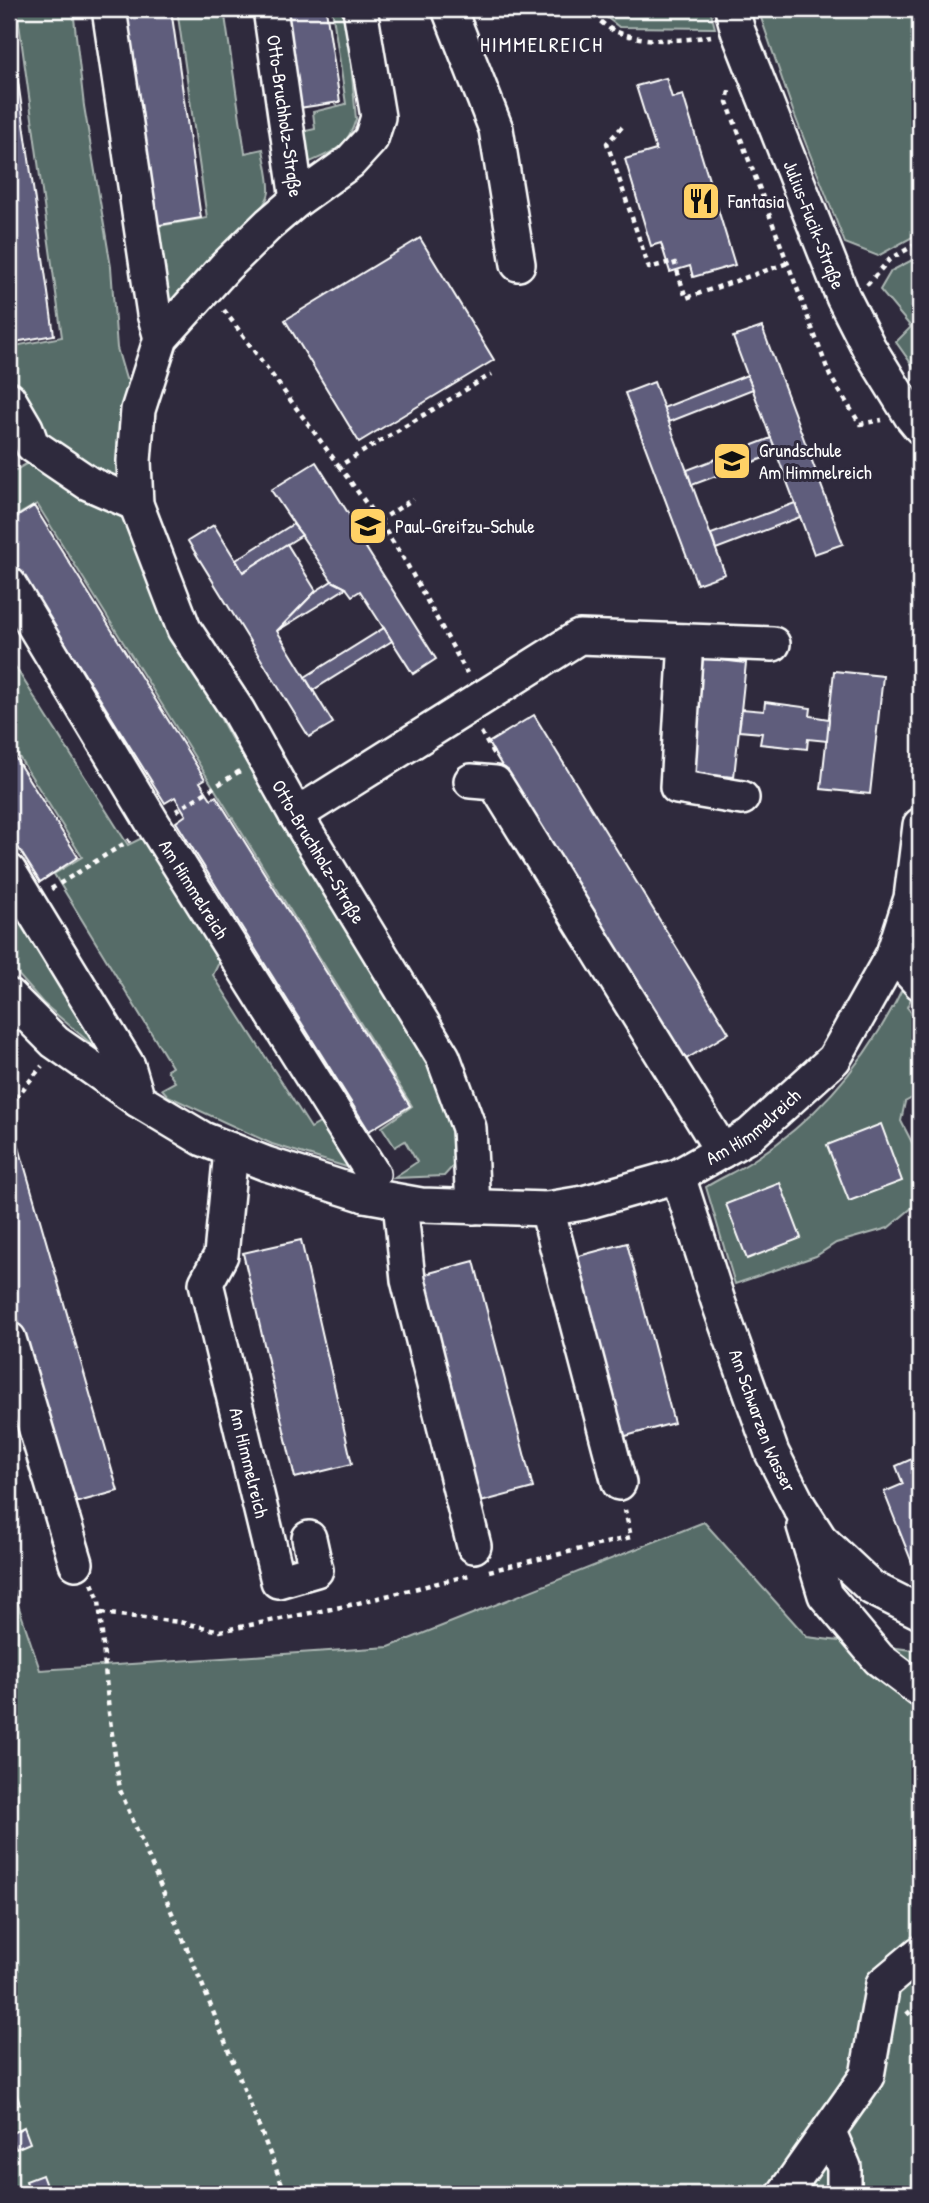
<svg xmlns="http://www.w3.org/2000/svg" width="929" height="2203" font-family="'Patrick Hand',sans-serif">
<rect width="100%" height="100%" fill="#2f2a3d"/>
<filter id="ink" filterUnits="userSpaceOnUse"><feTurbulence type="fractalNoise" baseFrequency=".0143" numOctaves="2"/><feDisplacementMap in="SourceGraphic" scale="14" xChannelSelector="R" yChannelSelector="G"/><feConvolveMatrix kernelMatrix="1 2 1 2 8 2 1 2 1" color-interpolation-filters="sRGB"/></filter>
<g filter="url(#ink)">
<g fill="#576c67" stroke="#abb6b3" stroke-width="2">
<polygon points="17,9 73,9 84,106 111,267 117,348 126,379 138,376 122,471 115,477 57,453 15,388 9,361 9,347 62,337"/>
<path d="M 177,9 L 224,9 L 245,153 L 263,149 C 265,162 270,179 269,192 C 267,214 185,290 166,310 L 152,227 L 207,218 Z"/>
<path d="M 332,9 L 346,9 L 356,119 C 347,150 330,153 303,165 L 297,133 L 315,129 L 313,112 L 346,104 Z"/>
<polygon points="596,9 710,9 715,28 619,27"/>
<polygon points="758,9 920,9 920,233 878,256 845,243 793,111"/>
<polygon points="920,256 920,376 896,342 911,327 880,290 891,271"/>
<polygon points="28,463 37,464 131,520 180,643 231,738 430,1053 457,1145 454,1165 444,1176 393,1178 417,1162 405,1141 395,1147 382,1127 412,1106 37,504 9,520 9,474"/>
<polygon points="9,657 128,845 152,833 224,952 213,975 311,1128 327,1119 353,1169 272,1144 168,1096 162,1089 175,1082 167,1070 172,1067 54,874 82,857 9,741"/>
<polygon points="16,903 109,1059 43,1003 9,964 9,908"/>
<path d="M 908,977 L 917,986 L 907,1007 L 920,1023 L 920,1101 L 912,1098 L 905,1102 L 901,1121 L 920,1158 L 920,1201 L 888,1228 L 836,1243 L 816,1256 L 735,1284 L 706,1187 C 720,1178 735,1172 749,1163 C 820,1118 873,1053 908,977 Z"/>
<polygon points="704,1522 807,1637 920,1651 920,2194 9,2194 9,1578 40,1670 389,1647"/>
</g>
<g fill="#5e5d7b" stroke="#fff" stroke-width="2">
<polygon points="123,9 171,9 201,218 154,226"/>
<polygon points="278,9 326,9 340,102 292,109"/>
<polygon points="9,18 54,335 9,343"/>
<polygon points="666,78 672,98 683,95 735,265 693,277 690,266 670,272 661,243 651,246 625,159 656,150 636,86"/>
<polygon points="420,238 494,360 359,442 285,320"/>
<polygon points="762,327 843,544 814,554 733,337"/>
<polygon points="747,375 753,389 669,422 663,408"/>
<polygon points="654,382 725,574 697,584 625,393"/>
<polygon points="771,438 777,453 692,485 687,470"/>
<polygon points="316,462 355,524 366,516 378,534 363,543 436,659 413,674 360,591 352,596 346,588 332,581 271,490"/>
<polygon points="795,503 800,517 716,549 711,534"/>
<polygon points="34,506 205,779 200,782 211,799 216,796 410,1106 369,1131 176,822 186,815 175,797 165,803 9,553 9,522"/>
<polygon points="293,524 302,535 243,572 236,560"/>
<polygon points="214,525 243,572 287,544 316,591 277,631 333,723 309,737 188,541"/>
<polygon points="332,581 346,588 277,631 316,591"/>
<polygon points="384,628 392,641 313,690 305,677"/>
<polygon points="703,658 746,663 734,777 691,773"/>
<polygon points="834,671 883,676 870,794 821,789"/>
<polygon points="765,702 811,708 810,716 829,719 827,741 808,739 807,749 760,744 762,733 739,731 742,709 764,711"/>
<polygon points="534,715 729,1033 683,1061 488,743"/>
<polygon points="9,748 78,857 40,882 9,833"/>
<polygon points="881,1124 902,1181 849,1201 827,1145"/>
<polygon points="17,1140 118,1491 71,1504 9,1288 9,1142"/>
<polygon points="780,1183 801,1238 747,1259 726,1204"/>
<polygon points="301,1240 352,1464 295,1478 243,1253"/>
<polygon points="627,1243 674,1423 622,1437 575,1257"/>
<polygon points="474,1261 533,1488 477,1503 418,1276"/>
<polygon points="916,1457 920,1469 920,1583 884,1492 903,1484 896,1466"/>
<polygon points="14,2088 20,2104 9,2109 9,2090"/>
<polygon points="24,2127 30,2143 16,2149 10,2134"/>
<polygon points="42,2175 49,2194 31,2194 26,2181"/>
</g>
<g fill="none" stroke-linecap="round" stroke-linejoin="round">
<defs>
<g id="minor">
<polyline points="109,9 154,314 161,338"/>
<path id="s1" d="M 270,9 L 297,200"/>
<path id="s2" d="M 360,9 L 378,117 L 371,139 L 350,162 L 297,200 L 269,224 L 225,267 L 161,338 L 138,410 L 134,461 L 136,504 L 184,629 L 238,711 L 296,815 L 443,1057 L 469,1128 L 473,1207"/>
<polyline points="449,9 496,129 518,264"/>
<path id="s3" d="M 732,9 L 738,31 L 843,297 L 869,348 L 911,416 L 920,427"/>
<polyline points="9,399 26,428 32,445 88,483 136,504"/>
<path id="s4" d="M 9,584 L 154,825 L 373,1174 L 365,1195"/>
<polyline points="686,641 677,787 742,798"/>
<polyline points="471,781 495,783 722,1151"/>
<polyline points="296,815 579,637 773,644"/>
<polyline points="9,871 128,1066 138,1100"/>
<polyline points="893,954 920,983"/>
<path id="s5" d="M 9,996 L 55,1042 L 138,1100 L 203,1139 L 267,1164 L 365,1195 L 421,1205 L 547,1209 L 583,1203 L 678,1176 L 722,1151 L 750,1135 L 834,1059 L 893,954 L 911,898 L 920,825"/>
<path id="s6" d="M 231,1150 L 221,1255 L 206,1283 L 278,1581 L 316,1570 L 309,1538"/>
<path id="s7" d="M 678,1176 L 718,1301 L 772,1453 L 799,1506 L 820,1539 L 872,1588 L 920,1612"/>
<polyline points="400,1202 408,1280 474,1546"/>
<polyline points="547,1209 619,1483"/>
<polyline points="9,1339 76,1563"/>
<polyline points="804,1526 825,1595 879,1659 920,1690"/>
<polyline points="829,2132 844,2167 844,2194"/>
<polyline points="784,2194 867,2076 883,1984 920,1953"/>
</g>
</defs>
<use href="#minor" stroke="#fff" stroke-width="38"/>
<g stroke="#fff" stroke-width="4.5" stroke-dasharray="5 5" stroke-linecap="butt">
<path d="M 585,9 C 595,16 606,28 617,32 C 646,43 681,41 711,36"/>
<polyline points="729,91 727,102 830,376 860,424 882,420"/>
<polyline points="622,127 607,143 649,268 674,261 686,298 788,263"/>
<polyline points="867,285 890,259 920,242"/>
<polyline points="224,310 339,466 492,374"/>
<polyline points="339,466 379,521 404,559 467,673"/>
<polyline points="379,521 413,499"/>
<polyline points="481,732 494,755"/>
<polyline points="176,811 240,771"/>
<polyline points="51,889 130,840"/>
<polyline points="9,1106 42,1066"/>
<polyline points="489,1571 631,1537 625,1510"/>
<polyline points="92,1583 99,1600 109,1713 120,1790 202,1984 286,2194"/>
<polyline points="101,1613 179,1622 220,1631 346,1606 470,1575"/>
<polyline points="907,2011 920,2027"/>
<polyline points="9,2187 11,2194"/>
</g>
<use href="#minor" stroke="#2f2a3d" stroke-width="33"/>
</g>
</g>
<defs>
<symbol id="restaurant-square" viewBox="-11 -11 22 22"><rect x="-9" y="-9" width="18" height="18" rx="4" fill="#ffd166" stroke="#2f2a3d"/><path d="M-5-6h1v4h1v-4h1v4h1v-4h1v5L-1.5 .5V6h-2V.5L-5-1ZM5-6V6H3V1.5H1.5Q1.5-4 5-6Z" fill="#111"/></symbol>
<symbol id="school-square" viewBox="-11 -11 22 22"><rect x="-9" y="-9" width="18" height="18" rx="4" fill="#ffd166" stroke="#2f2a3d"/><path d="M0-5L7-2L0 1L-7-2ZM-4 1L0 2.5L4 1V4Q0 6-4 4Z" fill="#111"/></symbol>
</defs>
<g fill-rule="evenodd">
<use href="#restaurant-square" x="679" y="179" width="44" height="44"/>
<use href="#school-square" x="710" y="439" width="44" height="44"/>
<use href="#school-square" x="346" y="504" width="44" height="44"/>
</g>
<g text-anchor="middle" stroke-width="6" stroke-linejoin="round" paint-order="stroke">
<g font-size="19" fill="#fff" stroke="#2f2a3d">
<text dy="7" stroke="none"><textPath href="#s1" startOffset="108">Otto-Bruchholz-Straße</textPath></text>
<text dy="7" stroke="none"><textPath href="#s3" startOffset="231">Julius-Fucik-Straße</textPath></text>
<text dy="7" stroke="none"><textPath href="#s2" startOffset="987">Otto-Bruchholz-Straße</textPath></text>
<text dy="7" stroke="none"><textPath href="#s4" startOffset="357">Am Himmelreich</textPath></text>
<text dy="7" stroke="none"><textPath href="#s5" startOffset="822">Am Himmelreich</textPath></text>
<text dy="7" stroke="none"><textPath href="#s7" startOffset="259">Am Schwarzen Wasser</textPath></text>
<text dy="7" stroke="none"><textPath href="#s6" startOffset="322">Am Himmelreich</textPath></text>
</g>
<g font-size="19" fill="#fff" stroke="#2f2a3d" text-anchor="start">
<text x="728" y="208">Fantasia</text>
<text x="759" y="457">Grundschule<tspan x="759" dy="22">Am Himmelreich</tspan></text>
<text x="395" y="533">Paul-Greifzu-Schule</text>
</g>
<g font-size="21" letter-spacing="2" fill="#fff" stroke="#2f2a3d">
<text x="542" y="52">HIMMELREICH</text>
</g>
</g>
<rect width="929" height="2203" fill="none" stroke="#2f2a3d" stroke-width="35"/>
<rect x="18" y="18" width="894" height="2168" fill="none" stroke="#fff" stroke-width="2.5" filter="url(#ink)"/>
</svg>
